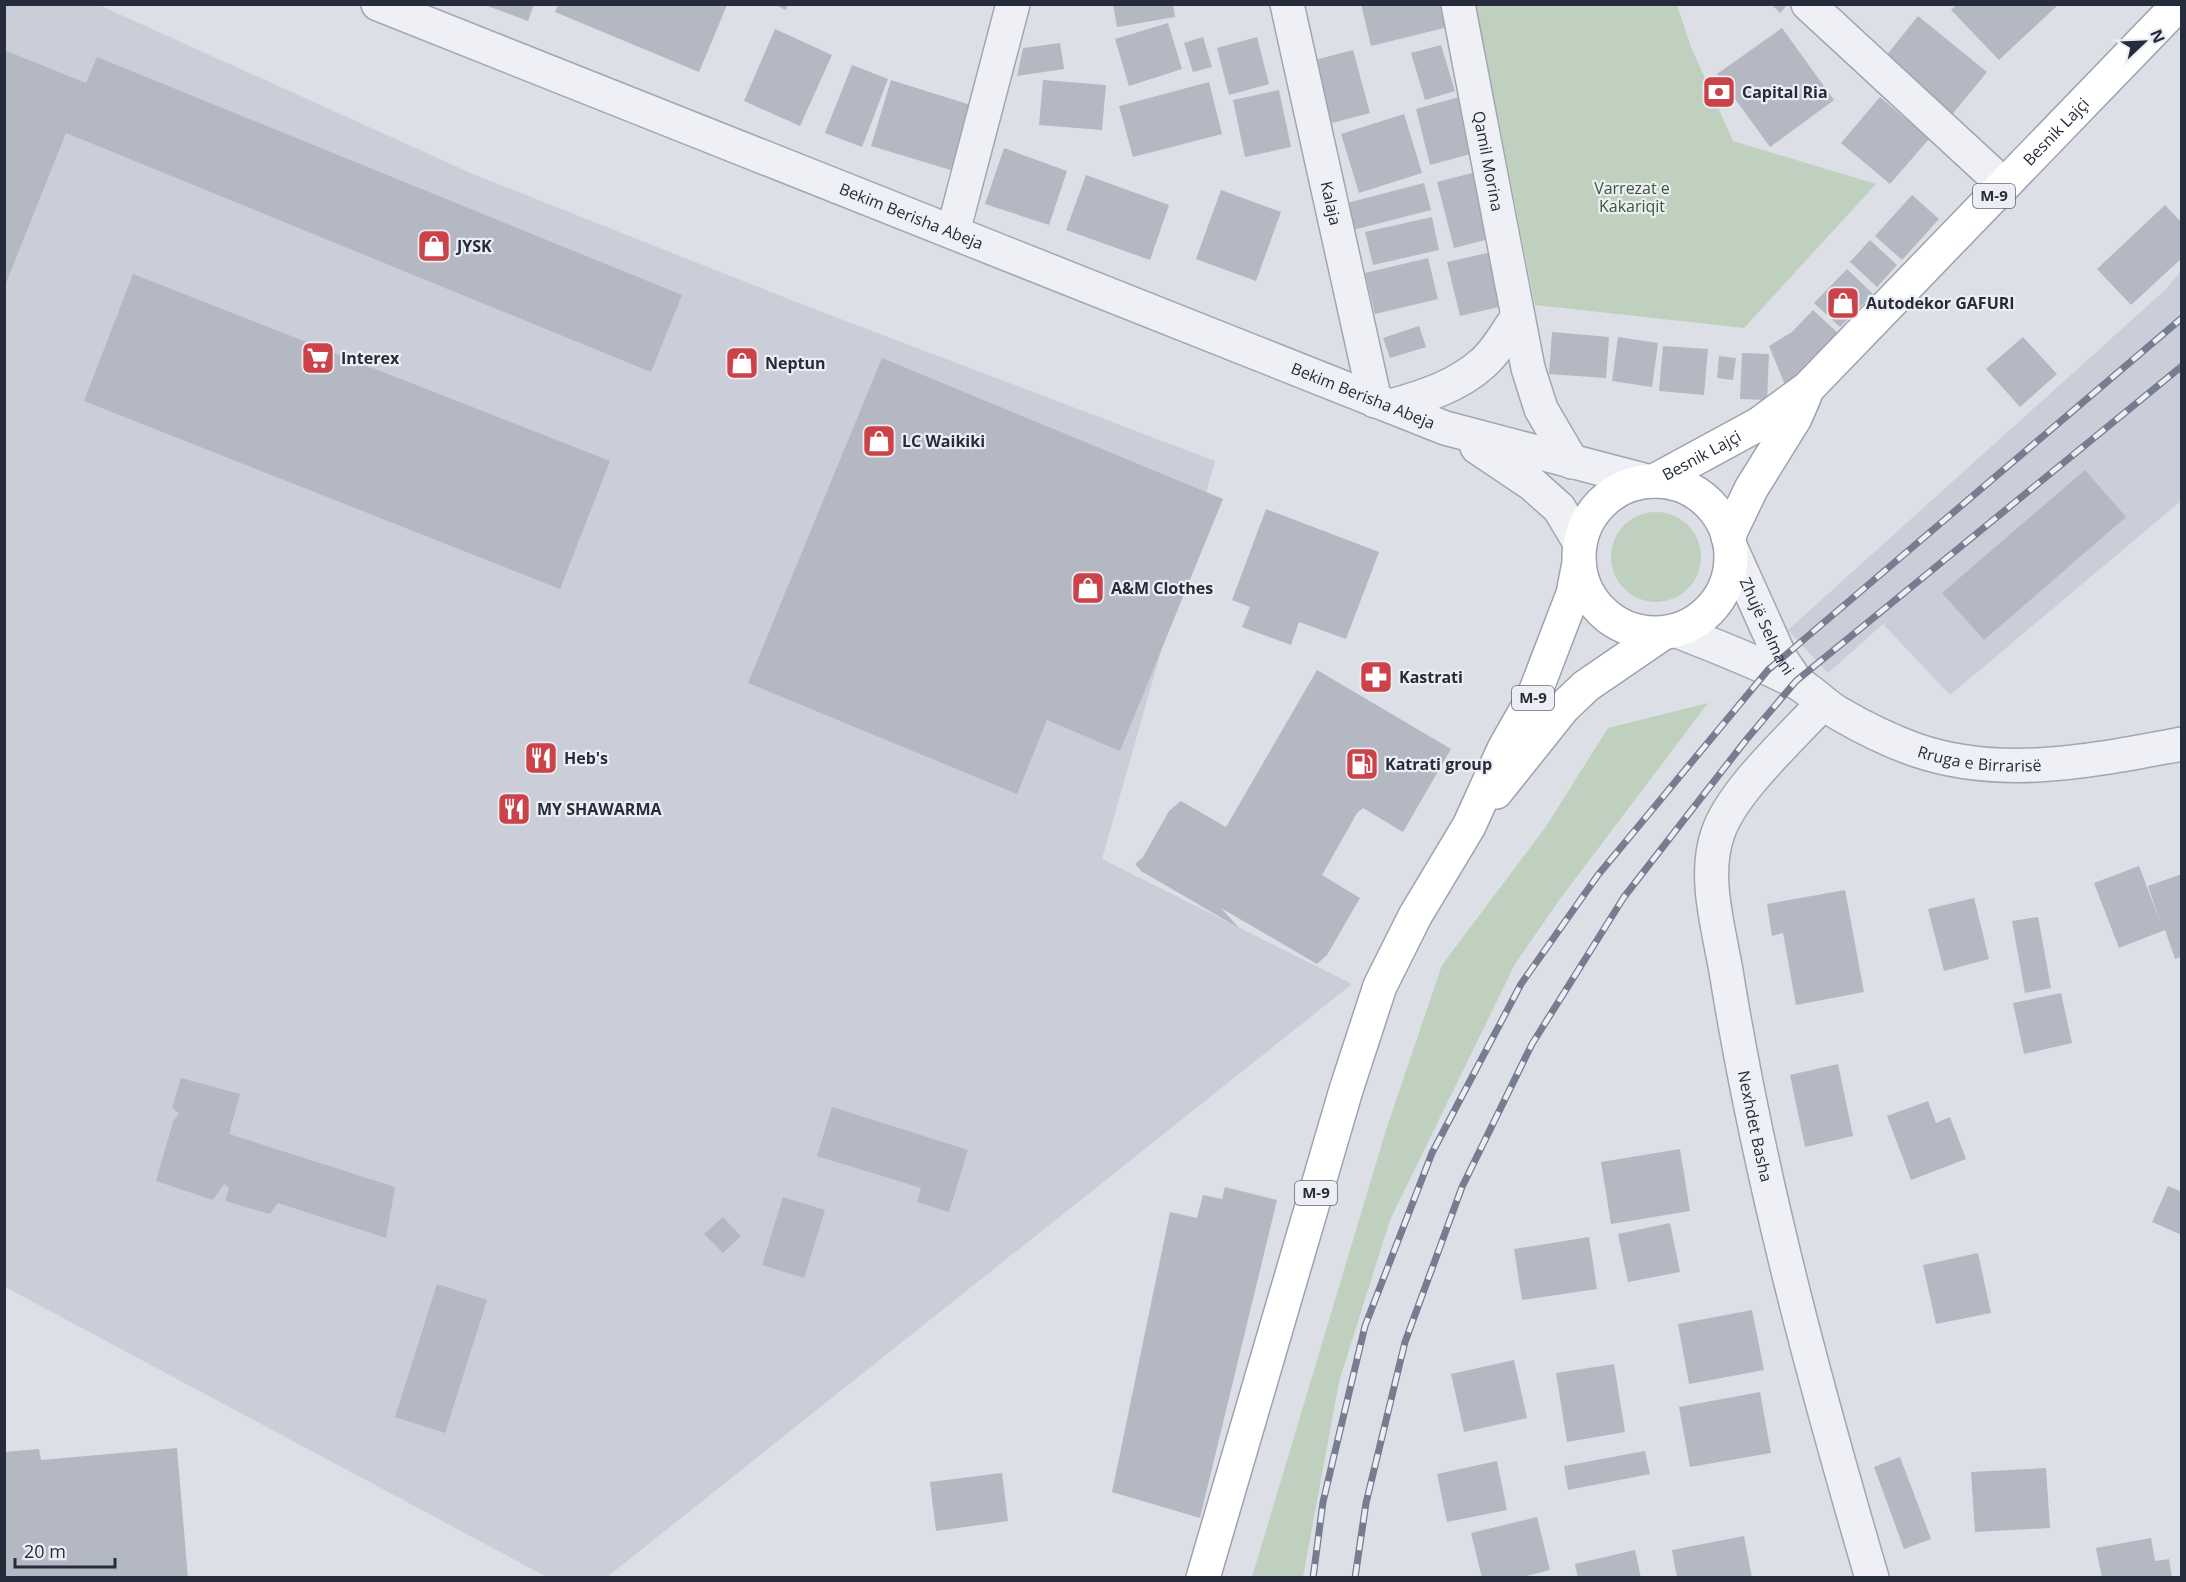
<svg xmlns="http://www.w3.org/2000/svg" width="2186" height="1582" font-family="'Open Sans',sans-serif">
<rect width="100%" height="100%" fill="#dcdfe6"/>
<g fill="#cbced8">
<polygon points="4,5 99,5 473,174 801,304 1215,461 1102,859 1352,984 607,1577 547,1577 5,1287"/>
<polygon points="2181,271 2181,501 1950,695 1883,624 1828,673 1788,630 2166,289"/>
</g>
<g fill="#c0d0be">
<polygon points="1476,5 1677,5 1691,47 1733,141 1876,184 1744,328 1535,305"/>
<circle cx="1656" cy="557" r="45"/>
<polygon points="1708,703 1560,899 1515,964 1390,1220 1339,1382 1303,1577 1252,1577 1386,1130 1442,965 1545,828 1608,728"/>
</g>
<g fill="#b4b8c3">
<polygon points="482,4 534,4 528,21"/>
<polygon points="773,4 788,4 786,10"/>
<polygon points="1113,4 1173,4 1175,17 1117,27"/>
<polygon points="1361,4 1442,4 1448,27 1371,46"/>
<polygon points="1771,4 1788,4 1780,13"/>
<polygon points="1957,4 2059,4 1999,60 1951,10"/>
<polygon points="558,5 727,5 699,72 555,12"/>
<polygon points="1918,16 1987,72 1950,117 1882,61"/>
<polygon points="1168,23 1182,69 1129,86 1115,39"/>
<polygon points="1782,28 1834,100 1770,147 1717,74"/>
<polygon points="775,29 832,55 800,126 744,101"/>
<polygon points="1203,37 1212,67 1193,72 1184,43"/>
<polygon points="1257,37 1269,84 1229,95 1217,48"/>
<polygon points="1060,43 1064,69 1017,76 1023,48"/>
<polygon points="1441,45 1455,91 1425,100 1411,53"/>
<polygon points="4,50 86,83 97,57 682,295 651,372 66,133 4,288"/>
<polygon points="1353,50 1370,113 1332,123 1315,60"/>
<polygon points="852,65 888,79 862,147 825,133"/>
<polygon points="891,80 974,106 954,171 871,146"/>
<polygon points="1043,80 1106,85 1102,130 1039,125"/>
<polygon points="1209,82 1222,134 1133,157 1119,106"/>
<polygon points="1279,90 1291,147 1245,157 1233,100"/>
<polygon points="1459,97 1474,153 1430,165 1416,109"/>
<polygon points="1880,97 1929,139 1890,184 1841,143"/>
<polygon points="1404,114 1422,173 1359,193 1341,134"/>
<polygon points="1004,148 1067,171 1049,225 985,204"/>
<polygon points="1480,171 1497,237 1454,248 1437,182"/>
<polygon points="1086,175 1169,205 1150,260 1066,230"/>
<polygon points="1424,183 1431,210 1353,230 1347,203"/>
<polygon points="1221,190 1281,212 1256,281 1196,259"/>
<polygon points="1912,195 1939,219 1902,260 1875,236"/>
<polygon points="2165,205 2182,223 2182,258 2131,305 2097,269"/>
<polygon points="1432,217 1439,250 1373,265 1365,232"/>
<polygon points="1870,240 1897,265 1877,287 1850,262"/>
<polygon points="1492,252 1503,306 1460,316 1447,262"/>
<polygon points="1428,258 1438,299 1375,314 1365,273"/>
<polygon points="1847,269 1873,294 1840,327 1814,303"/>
<polygon points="133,274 610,461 560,589 84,401"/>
<polygon points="1813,310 1840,335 1814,365 1785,385 1769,346 1792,332"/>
<polygon points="1419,326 1426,347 1390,358 1383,338"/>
<polygon points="1552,332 1609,337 1606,378 1549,374"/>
<polygon points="1618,337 1658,343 1652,387 1612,381"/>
<polygon points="2023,337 2057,374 2020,407 1986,369"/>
<polygon points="1663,346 1708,349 1704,395 1659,391"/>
<polygon points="1742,353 1769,354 1767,400 1740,399"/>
<polygon points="1719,356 1736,358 1733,380 1717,378"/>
<polygon points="882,358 1223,499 1120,751 1047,720 1017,794 748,683"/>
<polygon points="2085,470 2126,517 1984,640 1942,593"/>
<polygon points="1266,509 1379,552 1346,639 1299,622 1291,645 1242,627 1250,607 1232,600"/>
<polygon points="1317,670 1451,749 1403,832 1363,808 1357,813 1322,875 1360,898 1327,955 1317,964 1221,908 1239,928 1141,871 1135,864 1143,857 1169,811 1181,801 1226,827"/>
<polygon points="2139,866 2161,924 2148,886 2182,874 2182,956 2175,959 2165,930 2119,948 2094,883"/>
<polygon points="1845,890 1864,992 1796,1005 1783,933 1772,936 1767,904"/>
<polygon points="1974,898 1989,959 1944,971 1928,909"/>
<polygon points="2038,917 2051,988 2025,993 2012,921"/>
<polygon points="2061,993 2072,1043 2024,1054 2013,1003"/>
<polygon points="1838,1064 1853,1136 1805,1147 1790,1075"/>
<polygon points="181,1078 240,1094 229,1134 395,1187 386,1238 278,1203 270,1214 225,1201 229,1188 224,1184 213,1200 156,1181 173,1122 179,1113 172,1108"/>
<polygon points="1928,1101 1936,1123 1950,1117 1966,1159 1911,1180 1887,1116"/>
<polygon points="832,1107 968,1150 949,1212 917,1202 921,1188 817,1156"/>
<polygon points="1680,1149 1690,1211 1611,1224 1601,1162"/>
<polygon points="2168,1186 2182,1192 2182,1235 2152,1222"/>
<polygon points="1225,1187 1277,1200 1200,1518 1112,1492 1170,1212 1197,1218 1203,1195 1222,1199"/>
<polygon points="783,1197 825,1210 804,1278 762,1265"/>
<polygon points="723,1217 741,1236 723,1253 704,1234"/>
<polygon points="1670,1223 1680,1272 1628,1282 1618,1234"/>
<polygon points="1589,1237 1597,1289 1522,1300 1514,1249"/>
<polygon points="1978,1253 1991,1313 1936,1324 1923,1265"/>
<polygon points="437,1284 487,1300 445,1433 395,1417"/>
<polygon points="1752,1310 1764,1370 1689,1384 1678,1324"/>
<polygon points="1514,1360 1527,1418 1464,1432 1451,1374"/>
<polygon points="1614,1364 1625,1432 1567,1442 1556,1373"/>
<polygon points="1760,1392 1771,1453 1690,1467 1679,1407"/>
<polygon points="177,1448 188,1578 4,1578 4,1452 39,1449 41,1460"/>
<polygon points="1645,1451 1650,1474 1568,1490 1564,1466"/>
<polygon points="1900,1457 1931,1539 1904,1549 1874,1467"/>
<polygon points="1497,1461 1507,1510 1447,1522 1437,1474"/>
<polygon points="2046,1468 2050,1528 1975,1532 1971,1472"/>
<polygon points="1002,1473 1008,1521 936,1531 930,1482"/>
<polygon points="1537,1517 1550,1570 1519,1578 1482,1578 1471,1533"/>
<polygon points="1744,1536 1752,1578 1677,1578 1672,1550"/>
<polygon points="2151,1538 2155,1561 2169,1559 2172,1578 2102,1578 2096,1548"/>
<polygon points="1635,1550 1641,1578 1578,1578 1575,1564"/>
</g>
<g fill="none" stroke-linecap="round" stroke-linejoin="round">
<defs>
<g id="minor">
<path id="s1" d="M 1287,4 L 1375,401"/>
<path id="s2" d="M 1458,4 L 1528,368 L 1541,409 L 1572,462"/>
<polyline points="1808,4 2004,185"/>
<polyline points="953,232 1013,4"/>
<path d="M 1391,406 C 1423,397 1458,386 1483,363 C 1497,351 1506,333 1517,318"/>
<path id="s3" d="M 1823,703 C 1792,737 1732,791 1718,833 C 1702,878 1720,932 1727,977 C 1760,1180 1814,1380 1872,1578"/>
</g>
<g id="tertiary">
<path id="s4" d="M 378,4 L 1445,428 L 1647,481"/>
<polyline points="1477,447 1532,484 1559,508 1580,543"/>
<path id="s5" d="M 1731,548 L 1781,659 L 1796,681"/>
<path id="s6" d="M 1677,631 C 1716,646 1757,662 1794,681 C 1810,689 1823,704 1838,713 C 1862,727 1890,741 1916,750 C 2003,780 2095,760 2182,744"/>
</g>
<g id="primary">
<circle cx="1655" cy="557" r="76"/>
<path id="s7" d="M 1654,481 L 1759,424 L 1808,388 L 2179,4"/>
<polyline points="1728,537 1751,489 1795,418 1805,395"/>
<polyline points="1496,792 1563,708 1586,686 1662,634"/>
<polyline points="1203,1578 1346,1090 1380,986 1415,916 1469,826 1504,749 1533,698 1573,594 1579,563"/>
</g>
</defs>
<use href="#minor" stroke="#a2a6b0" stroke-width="36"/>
<use href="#tertiary" stroke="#a2a6b0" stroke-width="36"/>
<use href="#primary" stroke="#9ca2b2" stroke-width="36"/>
<use href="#minor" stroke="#eff0f5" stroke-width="33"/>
<use href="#tertiary" stroke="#eff0f5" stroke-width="33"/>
<use href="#primary" stroke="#fff" stroke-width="33"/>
<defs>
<g id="rail">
<polyline points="1313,1578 1323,1502 1365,1326 1432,1153 1521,984 1598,875 1768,670 2182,318"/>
<polyline points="1355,1578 1366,1503 1405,1342 1462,1187 1532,1044 1624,897 1746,740 1796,681 2182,366"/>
</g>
</defs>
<use href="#rail" stroke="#767d90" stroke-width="7"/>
<use href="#rail" stroke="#eceef4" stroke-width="4.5" stroke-dasharray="14" stroke-linecap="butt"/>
</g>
<defs>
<symbol id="bank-square" viewBox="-11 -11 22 22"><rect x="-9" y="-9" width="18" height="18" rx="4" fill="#cb4248" stroke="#eceef4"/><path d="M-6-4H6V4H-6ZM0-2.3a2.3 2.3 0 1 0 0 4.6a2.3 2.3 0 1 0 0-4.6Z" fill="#fff"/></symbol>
<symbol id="shop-square" viewBox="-11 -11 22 22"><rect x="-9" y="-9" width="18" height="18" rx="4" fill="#cb4248" stroke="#eceef4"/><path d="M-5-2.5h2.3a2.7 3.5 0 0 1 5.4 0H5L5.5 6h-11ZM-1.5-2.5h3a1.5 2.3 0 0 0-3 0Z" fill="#fff"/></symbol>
<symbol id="supermarket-square" viewBox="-11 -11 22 22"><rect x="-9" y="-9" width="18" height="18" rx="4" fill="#cb4248" stroke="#eceef4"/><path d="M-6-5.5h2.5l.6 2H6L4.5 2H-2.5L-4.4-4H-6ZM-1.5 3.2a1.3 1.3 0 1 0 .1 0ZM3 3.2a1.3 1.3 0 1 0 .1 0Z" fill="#fff"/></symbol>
<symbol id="pharmacy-square" viewBox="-11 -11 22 22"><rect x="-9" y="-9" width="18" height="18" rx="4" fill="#cb4248" stroke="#eceef4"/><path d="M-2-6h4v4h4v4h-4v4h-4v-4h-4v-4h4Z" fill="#fff"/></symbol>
<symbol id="restaurant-square" viewBox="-11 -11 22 22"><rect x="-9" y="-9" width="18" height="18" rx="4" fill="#cb4248" stroke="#eceef4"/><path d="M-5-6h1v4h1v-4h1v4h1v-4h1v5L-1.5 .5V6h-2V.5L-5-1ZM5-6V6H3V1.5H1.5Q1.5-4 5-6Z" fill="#fff"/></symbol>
<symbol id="fuel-square" viewBox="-11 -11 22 22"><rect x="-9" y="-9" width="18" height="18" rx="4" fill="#cb4248" stroke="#eceef4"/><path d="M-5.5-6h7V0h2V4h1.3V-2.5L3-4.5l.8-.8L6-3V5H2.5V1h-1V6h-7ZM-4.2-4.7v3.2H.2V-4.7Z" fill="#fff"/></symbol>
</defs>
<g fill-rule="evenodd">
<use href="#bank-square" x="1700" y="73" width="38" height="38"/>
<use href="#shop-square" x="415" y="227" width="38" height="38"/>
<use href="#shop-square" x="1824" y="284" width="38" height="38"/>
<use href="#supermarket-square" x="299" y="339" width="38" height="38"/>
<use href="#shop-square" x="723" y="344" width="38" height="38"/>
<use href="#shop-square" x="860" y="422" width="38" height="38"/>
<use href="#shop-square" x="1069" y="569" width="38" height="38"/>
<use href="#pharmacy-square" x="1357" y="658" width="38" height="38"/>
<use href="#restaurant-square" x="522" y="739" width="38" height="38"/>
<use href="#fuel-square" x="1343" y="745" width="38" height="38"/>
<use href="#restaurant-square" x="495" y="790" width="38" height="38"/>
</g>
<g text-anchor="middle" stroke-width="4.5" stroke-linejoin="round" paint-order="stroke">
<g fill="#eceef4" stroke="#616673" stroke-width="1.5">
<rect x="1973" y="184" width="42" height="24" rx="4.5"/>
<rect x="1512" y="686" width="42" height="24" rx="4.5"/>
<rect x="1295" y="1181" width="42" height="24" rx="4.5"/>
</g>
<g font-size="15" font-weight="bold" fill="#262c3c">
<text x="1994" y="201">M-9</text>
<text x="1533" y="703">M-9</text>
<text x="1316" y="1198">M-9</text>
</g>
<g font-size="16" font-weight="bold" fill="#262c3c" stroke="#eceef4" text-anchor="start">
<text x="1742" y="98">Capital Ria</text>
<text x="457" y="252">JYSK</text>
<text x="1866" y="309">Autodekor GAFURI</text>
<text x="341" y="364">Interex</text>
<text x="765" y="369">Neptun</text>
<text x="902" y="447">LC Waikiki</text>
<text x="1111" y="594">A&amp;M Clothes</text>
<text x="1399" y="683">Kastrati</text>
<text x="564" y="764">Heb's</text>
<text x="1385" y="770">Katrati group</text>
<text x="537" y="815">MY SHAWARMA</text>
</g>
<g font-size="16" fill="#262c3c" stroke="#eceef4">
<text dy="6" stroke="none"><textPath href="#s7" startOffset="537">Besnik Lajçi</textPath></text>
<text dy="6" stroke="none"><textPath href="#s2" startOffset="160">Qamil Morina</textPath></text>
<text dy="6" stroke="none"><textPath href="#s1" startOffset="204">Kalaja</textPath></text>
<text dy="6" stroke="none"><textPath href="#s4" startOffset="574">Bekim Berisha Abeja</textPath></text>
<text dy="6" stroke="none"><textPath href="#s4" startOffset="1060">Bekim Berisha Abeja</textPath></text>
<text dy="6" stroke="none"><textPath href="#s7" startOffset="54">Besnik Lajçi</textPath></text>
<text dy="6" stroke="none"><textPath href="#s5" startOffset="86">Zhujë Selmani</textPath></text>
<text dy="6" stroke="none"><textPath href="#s6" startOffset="333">Rruga e Birrarisë</textPath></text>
<text dy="6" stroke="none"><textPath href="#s3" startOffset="466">Nexhdet Basha</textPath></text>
</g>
<g font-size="16" fill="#375834" stroke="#eceef4">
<text x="1632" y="194">Varrezat e<tspan x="1632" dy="18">Kakariqit</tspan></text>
</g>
</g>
<rect width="2186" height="1582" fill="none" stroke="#262c3c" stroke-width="12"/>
<g transform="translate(2144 42) rotate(67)" stroke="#eceef4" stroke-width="4.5" paint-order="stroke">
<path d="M0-4.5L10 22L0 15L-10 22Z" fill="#262c3c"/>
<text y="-9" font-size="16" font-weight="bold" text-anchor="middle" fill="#262c3c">N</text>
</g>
<path d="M15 1558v9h100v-9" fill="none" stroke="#262c3c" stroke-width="3"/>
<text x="24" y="1558" font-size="18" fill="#262c3c" stroke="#eceef4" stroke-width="4.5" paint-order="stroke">20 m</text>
</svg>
